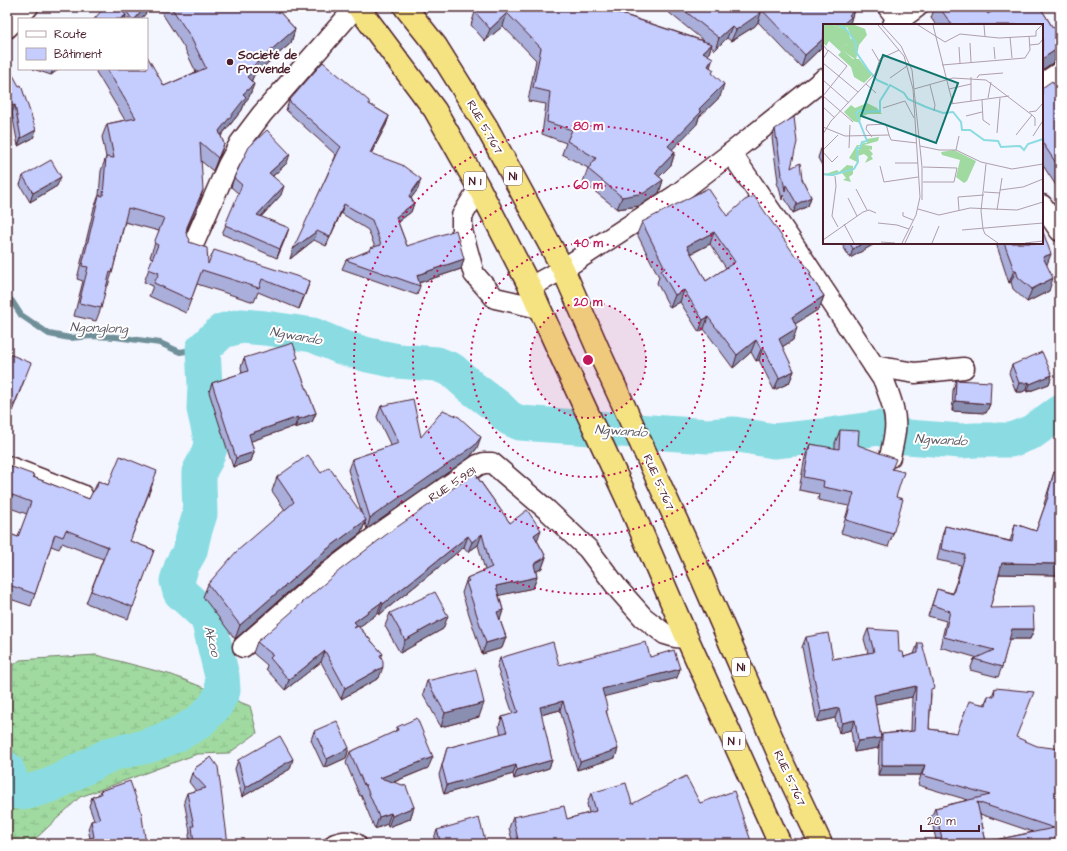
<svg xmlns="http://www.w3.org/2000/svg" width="1067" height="851" font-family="'Architects Daughter',sans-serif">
<defs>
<pattern id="wetland-marsh" width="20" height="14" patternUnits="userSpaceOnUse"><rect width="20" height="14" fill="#a0daa0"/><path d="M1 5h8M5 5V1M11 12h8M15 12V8" fill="none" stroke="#8bbb8a"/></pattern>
</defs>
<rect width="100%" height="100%" fill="#f3f5ff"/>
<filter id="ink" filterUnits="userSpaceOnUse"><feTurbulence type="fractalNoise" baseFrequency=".025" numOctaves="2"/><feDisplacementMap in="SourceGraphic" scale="8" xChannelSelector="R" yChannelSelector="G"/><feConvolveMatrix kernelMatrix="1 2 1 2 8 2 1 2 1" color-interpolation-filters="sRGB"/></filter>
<g filter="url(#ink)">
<polygon fill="url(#wetland-marsh)" stroke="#757c66" points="96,655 172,675 250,706 257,733 229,753 197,754 80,797 30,844 7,844 7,670 20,660"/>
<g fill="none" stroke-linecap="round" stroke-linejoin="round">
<polyline stroke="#709099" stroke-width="6" points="7,297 12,301 21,315 49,334 70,338 91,336 116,337 160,343 180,352 192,350 203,349"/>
<polyline stroke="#8adce2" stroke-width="35" points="7,769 14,789 18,792 28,792 51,785 111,754 148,746 176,735 198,723 215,706 223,691 222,676 209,623 206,616 180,592 177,581 182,565 190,551 194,533 200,514 199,483 199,472 206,459 210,448 211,439 204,409 205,385 203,349 222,331 241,326 265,328 313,335 341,347 368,355 398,361 437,364 452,370 471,387 498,407 509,418 520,423 708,436 734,434 774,441 823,436 879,428 907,437 961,441 975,440 1011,440 1032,432 1060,412"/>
<defs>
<g id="minor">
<polyline points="888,7 902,25"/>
<polyline points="893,25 917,7"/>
<polyline points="7,28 28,7"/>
<polyline points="1042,84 1060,72"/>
<path d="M 731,153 L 794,245 L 884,381 C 890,397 897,414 895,431 C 894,440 892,448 890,457"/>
<polyline points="479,188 462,216 462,231 474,274 495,298 539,308"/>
<polyline points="1042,205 1060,231"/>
<polyline points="193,245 228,165 240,143 262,114 356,7"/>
<polyline points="530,287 563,269 675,196 731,153 824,79"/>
<polyline points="874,366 915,373 964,368"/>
<polyline points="7,466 82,495"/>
<polyline points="243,647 329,572 376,536 478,465 484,463 492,463 547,510 588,549 619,590 643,617 665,634 675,637 687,638"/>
<path d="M 335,844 C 342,842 350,840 356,844"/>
</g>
<g id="highway">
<polyline points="358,7 435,110 479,188 530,287 567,369 629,503 687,638 780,844"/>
<polyline points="405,7 436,46 486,126 563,269 601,356 688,546 784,766 821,844"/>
</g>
</defs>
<use href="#minor" stroke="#4a1f2b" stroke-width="23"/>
<use href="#highway" stroke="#4a1f2b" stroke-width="25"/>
<use href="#minor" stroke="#fff" stroke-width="20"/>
<use href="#highway" stroke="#f5e382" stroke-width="22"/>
</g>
<g fill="#a9afda" stroke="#4a1f2b" fill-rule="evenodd">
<polygon points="151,7 141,19 94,19 122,12 124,8"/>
<polygon points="158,7 275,7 295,29 291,43 254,75 251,82 254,84 249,97 245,102 242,110 221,136 224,144 219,158 213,171 201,161 199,204 187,230 186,233 189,242 208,264 310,281 299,309 258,292 254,302 197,284 186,313 149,296 153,286 144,282 153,258 150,257 159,231 125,222 112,273 108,286 106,286 101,308 96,321 74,316 83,281 77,279 94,208 99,195 101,171 106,157 102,137 107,124 125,120 96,72 97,69 147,69 164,86 196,72 185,49"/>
<polygon points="477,7 615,7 613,11 704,41 662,7 860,7 853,13 850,23 848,24 824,25 824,49 822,47 801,67 758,22 755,26 731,41 727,38 715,50 711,47 708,55 710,67 720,97 699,117 697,124 672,149 675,152 671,165 659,176 663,180 659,193 639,206 617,209 583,182 588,168 562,154 566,143 542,134 546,104 528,101 536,60 503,26 485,41 471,25 475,12 479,9"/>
<polygon points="935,7 983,7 988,14 998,7 1040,7 1053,28 1060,23 1060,61 1054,62 1042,70 1042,25 936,25 931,18"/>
<polygon points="33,69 59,69 51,75"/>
<polygon points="7,79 36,130 33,138 18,146 12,113 7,114"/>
<polygon points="1042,88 1060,93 1060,190 1058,187 1057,187 1042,164"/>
<polygon points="289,101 369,104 389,116 386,125 371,153 418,189 411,198 414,203 411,212 398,222 407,246 464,259 461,269 419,283 420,286 417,295 342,269 346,260 369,251 370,248 375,247 368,230 341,213 326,246 314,240 290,259 336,155 286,110"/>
<polygon points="775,129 791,168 802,179 811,197 808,206 793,213 783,195 782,200 779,187 777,184 778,181 772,138"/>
<polygon points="824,147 824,169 818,158 821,149"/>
<polygon points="287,163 273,176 281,195 261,217 289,228 277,258 222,234 239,194 231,187 234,178"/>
<polygon points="23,176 57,186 30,202 20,185"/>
<path d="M 727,216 L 796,257 L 811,273 L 810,275 L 824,296 L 819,309 L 795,324 L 793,340 L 782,347 L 794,371 L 789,383 L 774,390 L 759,360 L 756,361 L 751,352 L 733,368 L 704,329 L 699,332 L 680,302 L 670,308 L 657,283 L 659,277 L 637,234 L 642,222 ZM 710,244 L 726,268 L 706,281 L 691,254 Z"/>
<polygon points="841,243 876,243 850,258"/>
<polygon points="996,243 1042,243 1049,291 1027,302 1013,289 1011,282 1009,283"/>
<polygon points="7,353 26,376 9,419 7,418"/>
<polygon points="244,358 296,362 316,413 312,422 295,428 295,426 251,441 254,452 251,461 233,467 209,392 212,383 242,373 241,367"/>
<polygon points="1012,365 1052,375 1049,384 1027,392 1026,390 1022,392 1016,392 1009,373"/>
<polygon points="956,380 990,404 986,413 952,411 953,390"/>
<polygon points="381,406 421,437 477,448 470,457 367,529 365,523 361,533 321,563 235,639 203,597 208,584 285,510 272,491 277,477 321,473 362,515 348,470 352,459 391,446 377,417"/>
<polygon points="840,430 858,445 892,469 896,497 893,534 888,547 841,533 849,506 818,500 819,494 799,490 805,457 810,444 835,449 835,443"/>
<polygon points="7,465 33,477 89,499 94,490 98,481 108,485 153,483 130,541 154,550 128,619 86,603 103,559 62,543 59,549 51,546 31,606 7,598 7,533 18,537 27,514 7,507"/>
<polygon points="1054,472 1060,474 1060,577 1056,576 1056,575 999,574 990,608 1034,629 1030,639 1009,639 1002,667 998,677 970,670 974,659 978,658 940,647 946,621 928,616 937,589 952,593 956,583 961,565 937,560 942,536 945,526 1010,541 1012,535 1015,524 1036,531 1045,505 1044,504"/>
<polygon points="478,478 510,523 537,540 546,557 542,568 536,572 537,577 533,588 499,595 503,610 500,620 506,637 502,648 482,654 462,593 467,578 485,570 478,545 468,552 464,547 379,615 378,613 359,627 383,654 381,658 379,678 341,699 321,662 285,690 266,669 267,665 253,653 257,642"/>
<polygon points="390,613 443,629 400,653 385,626"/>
<path d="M 868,629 L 899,652 L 904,657 L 914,654 L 918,643 L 931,694 L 929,729 L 957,733 L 984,705 L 988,696 L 992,696 L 995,688 L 1060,844 L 937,844 L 931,818 L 935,808 L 968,800 L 918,785 L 921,775 L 878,775 L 879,745 L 878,748 L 854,752 L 851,730 L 839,733 L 835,718 L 817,722 L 802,647 L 806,637 L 833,659 L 868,653 L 864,639 ZM 912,697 L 911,731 L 882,734 L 881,737 L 875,704 ZM 980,814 L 1033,832 L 986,842 Z"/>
<polygon points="650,657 677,678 604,696 607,714 615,758 577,770 560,710 541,715 552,760 549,768 514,779 513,774 444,794 439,775 447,748 501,734 499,726 502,717 513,714 497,667 500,658 559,665"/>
<polygon points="427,681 479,717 441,727 423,694"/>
<polygon points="397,727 428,768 394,782 414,807 410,819 388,827 387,824 375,829 361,795 360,796 346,763 350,752 395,732"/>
<polygon points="314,731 349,748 346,758 324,768 311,740"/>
<polygon points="211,757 228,844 190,844 189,835 190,832 184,801 187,793 196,791 189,782 192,773 194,771 195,768"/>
<polygon points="238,760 290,769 242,797 235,769"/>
<polygon points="100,791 146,844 90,838 88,829 91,821 94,820 89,806 92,797 98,795"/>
<polygon points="591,793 632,804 700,803 752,844 513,844 509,828 513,817 567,819 589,813 587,804"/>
<polygon points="437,830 486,844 434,844 433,841"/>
</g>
<g fill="#8a8fb2" stroke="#4a1f2b">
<polygon points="145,7 151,7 141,19 135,19"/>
<polygon points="852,7 860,7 853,13 850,23 848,25 842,25"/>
<polygon points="762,10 758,22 755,26 731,41 736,30"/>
<polygon points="507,13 503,26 485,41 490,29"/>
<polygon points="126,15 125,19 120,19"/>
<polygon points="732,26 727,38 715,50 719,38"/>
<polygon points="295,29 291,43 254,75 251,82 247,77 253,66"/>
<polygon points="824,38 824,41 822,47 801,67 805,55"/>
<polygon points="712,44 708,56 703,52"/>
<polygon points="1060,47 1060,61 1054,62 1042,70 1042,59"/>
<polygon points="713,58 709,71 708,66"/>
<polygon points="53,69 59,69 51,75"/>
<polygon points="254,84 249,97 245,102 242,110 214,144 219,131 243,94"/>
<polygon points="724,84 720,97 699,117 697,124 664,158 668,146 699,109"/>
<polygon points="15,105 12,113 7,114 7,109 8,107"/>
<polygon points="389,116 386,125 367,162 370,153"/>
<polygon points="36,130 33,138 18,146 21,138"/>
<polygon points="224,144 219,158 213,171 218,158"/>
<polygon points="675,152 671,165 651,185 655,173"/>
<polygon points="290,154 287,163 266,182 269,173"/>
<polygon points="61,177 57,186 30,202 33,193"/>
<polygon points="421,179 418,189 406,205 409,196"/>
<polygon points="663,180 659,193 639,206 617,209 622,197"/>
<polygon points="284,186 281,195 254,224 257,215"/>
<polygon points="203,190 199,204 182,240 187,227"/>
<polygon points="811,197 808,206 793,213 797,204"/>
<polygon points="414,203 411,212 392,226 396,217"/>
<polygon points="344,204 341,213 326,246 330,237"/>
<polygon points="289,228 286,237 277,258 280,249"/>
<polygon points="317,231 314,240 290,259 293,249"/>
<polygon points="714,232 710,244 682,258 687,246"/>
<polygon points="863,243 876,243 850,258 853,249"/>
<polygon points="1051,254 1046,267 1043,257"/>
<polygon points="464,259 461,269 415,284 417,275"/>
<polygon points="1014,270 1016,270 1011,282 1009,283"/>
<polygon points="1053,278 1049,291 1027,302 1032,289"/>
<polygon points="310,281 305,295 299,309 304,296"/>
<polygon points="684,290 680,302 670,308 675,295"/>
<polygon points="824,296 819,309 787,329 792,317"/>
<polygon points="708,317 704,329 699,332 703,320"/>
<polygon points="797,328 793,340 774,352 779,339"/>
<polygon points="756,340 751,352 733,368 737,355"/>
<polygon points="763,347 759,360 756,361 761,349"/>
<polygon points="794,371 789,383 774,390 779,378"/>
<polygon points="1052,375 1049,384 1027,392 1030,384"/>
<polygon points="1029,382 1026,390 1022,392 1016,392 1019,383"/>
<polygon points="955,401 990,404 986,413 952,411"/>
<polygon points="316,413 312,422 295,428 299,419"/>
<polygon points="298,417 295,426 246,443 249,434"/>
<polygon points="481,437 477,448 470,457 367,529 370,518"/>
<polygon points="254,452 251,461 233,467 236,458"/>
<polygon points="366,520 361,533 321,563 235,639 240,625 326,550"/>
<polygon points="541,530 537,541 534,535"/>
<polygon points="482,534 478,545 468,552 472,542"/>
<polygon points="468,536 464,547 379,615 383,604"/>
<polygon points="546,557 542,568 530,575 534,564"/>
<polygon points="1002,563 1060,564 1060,565 1056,575 998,574"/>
<polygon points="1060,566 1060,577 1056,576"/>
<polygon points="537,577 533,588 492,597 496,586"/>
<polygon points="382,602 378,613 355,630 354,622"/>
<polygon points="503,610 499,621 497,612"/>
<polygon points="448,616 443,629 400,653 405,640"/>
<polygon points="1012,629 1034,629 1030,639 1008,639"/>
<polygon points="506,637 502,648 482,654 486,643"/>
<polygon points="325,651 321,662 285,690 289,680"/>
<polygon points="383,667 379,678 341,699 345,688"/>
<polygon points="680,669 677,678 599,698 602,689"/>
<polygon points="916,686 912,697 870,705 874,695"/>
<polygon points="563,701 560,710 536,716 540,707"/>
<polygon points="484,703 479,717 441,727 445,713"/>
<polygon points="839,708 835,718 817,722 821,712"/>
<polygon points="855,720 851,730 839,733 842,723"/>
<polygon points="881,738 878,748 854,752 858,741"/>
<polygon points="349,748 346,758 324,768 327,759"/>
<polygon points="618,749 615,758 577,770 580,762"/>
<polygon points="433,757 428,768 376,789 380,778"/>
<polygon points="293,759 290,769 242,797 245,788"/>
<polygon points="552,760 549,768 514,779 517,770"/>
<polygon points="516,765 513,774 444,794 447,785"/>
<polygon points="882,765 925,765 921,775 878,775"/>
<polygon points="414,807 410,819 388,827 392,816"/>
<polygon points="391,813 387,824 375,829 379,817"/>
</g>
<g fill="#c5ccfe" stroke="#4a1f2b" fill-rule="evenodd">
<polygon points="105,7 117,7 126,15 120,19 94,19"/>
<polygon points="125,7 145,7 135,19 132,19 124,8"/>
<polygon points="171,7 275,7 295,29 253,66 256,69 247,77 254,84 243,94 246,97 219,131 224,144 218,158 200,142 203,190 187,227 186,233 190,240 189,242 207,248 208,264 214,250 299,277 310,281 304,296 262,279 259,288 202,270 191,300 154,283 159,273 148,269 158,245 154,243 164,218 128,208 112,273 110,272 101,308 79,303 88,267 82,266 99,195 103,196 106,157 114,158 107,124 136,118 107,69 147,69 147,56 164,86 206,68 190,36"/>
<polygon points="480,7 615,7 612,11 712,44 703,52 713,58 708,66 714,70 712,73 724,84 699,109 701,112 668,146 675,152 655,173 663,180 644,193 622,197 588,169 596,158 567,141 572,130 547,122 550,92 533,88 541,48 507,13 490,29 475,12"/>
<polygon points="680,7 852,7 851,8 854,11 849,15 851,17 842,25 824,25 824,38 805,55 762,10 759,14 736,30 732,26 719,38"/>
<polygon points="939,7 983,7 988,14 998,7 1040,7 1053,28 1060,23 1060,47 1042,59 1042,25 952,25"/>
<polygon points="323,62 369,101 369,104 389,116 370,153 402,165 421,179 409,196 414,203 396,217 407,246 456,230 464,259 417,275 420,286 346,260 370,250 370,248 381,245 372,220 344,204 330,237 317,231 293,249 339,150 341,147 289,101"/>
<polygon points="13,75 19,86 21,85 36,130 21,138 15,105 8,107 7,104 7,79"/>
<polygon points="1052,81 1060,93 1060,169 1042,142 1042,88"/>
<polygon points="794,117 797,142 791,168 800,163 802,179 811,197 797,204 786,185 785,191 783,178 781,174 782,174 775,129"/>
<polygon points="267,130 290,154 269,173 284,186 257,215 289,228 280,249 225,225 242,185 234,178 242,161 249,147"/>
<polygon points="824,147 824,154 821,149"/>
<polygon points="51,160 61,177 33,193 23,176"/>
<path d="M 708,188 L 727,216 L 745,200 L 754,196 L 796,257 L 799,256 L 811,273 L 809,274 L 824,296 L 792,317 L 797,328 L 779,339 L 794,371 L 779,378 L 763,347 L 761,349 L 756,340 L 737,355 L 708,317 L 703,320 L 684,290 L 675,295 L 661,271 L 665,268 L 642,222 ZM 714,232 L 735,262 L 706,281 L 687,246 Z"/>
<polygon points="1042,229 1051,254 1043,257 1053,278 1032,289 1018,277 1016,270 1014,270 1004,243 1042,243"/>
<polygon points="850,243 863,243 853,249"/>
<polygon points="293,343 298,358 295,359 316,413 299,419 298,417 249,434 254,452 236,458 212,383 248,371 244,358"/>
<polygon points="1042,352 1052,375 1030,384 1029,382 1025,383 1019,383 1012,365"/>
<polygon points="7,353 31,363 14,405 7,402"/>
<polygon points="956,380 991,382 990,404 955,401"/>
<polygon points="413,399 421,437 443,410 459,417 481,437 474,446 370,518 352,459 399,443 381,406"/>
<polygon points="840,430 859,431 858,445 896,459 892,469 904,472 896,497 903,499 893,534 846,520 854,493 823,487 824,481 804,477 810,444 839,449"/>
<polygon points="308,455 321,473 329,467 366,520 326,550 240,625 208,584 236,552 294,502 277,477"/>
<polygon points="120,456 157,471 130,541 154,550 133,607 91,591 108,547 66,530 63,537 55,534 35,594 9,585 7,590 7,533 18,537 31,502 7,493 7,465 34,475 33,477 89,499 92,493 97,487 98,481 108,485"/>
<polygon points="1054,472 1060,474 1060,564 1002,563 990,608 1033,607 1034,629 1012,629 1002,667 974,659 994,650 944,637 950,611 932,605 937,589 953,594 956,583 957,583 965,555 941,549 945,526 1012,542 1015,524 1036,531 1049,494 1048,494"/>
<polygon points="475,473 478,476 477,477 510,523 527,510 541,530 534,535 546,557 534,564 537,577 496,586 503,610 497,612 506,637 486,643 466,582 469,581 467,578 492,567 490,564 482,534 472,542 468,536 383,604 382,602 354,622 357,625 354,628 358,626 383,654 380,655 383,661 383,667 345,688 325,651 289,680 270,658 273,655 257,642 340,570 387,534"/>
<polygon points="435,592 448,616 405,640 390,613"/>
<path d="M 868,629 L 898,631 L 899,652 L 903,652 L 904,657 L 918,653 L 918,643 L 922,643 L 934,688 L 931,689 L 929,729 L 957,733 L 969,701 L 986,705 L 988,696 L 994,697 L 995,688 L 1034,692 L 1016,737 L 1037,746 L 1060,749 L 1060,844 L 943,844 L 935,808 L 990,795 L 922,775 L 925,765 L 882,765 L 882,734 L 914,731 L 916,686 L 874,695 L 881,738 L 858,741 L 855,720 L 842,723 L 839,708 L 821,712 L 806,637 L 828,633 L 833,659 L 874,652 ZM 977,802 L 1054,828 L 986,842 Z"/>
<polygon points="553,642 559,665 646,642 650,657 674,650 680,669 602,689 608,710 606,711 618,749 580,762 563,701 540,707 552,760 517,770 516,765 447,785 442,766 447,748 507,732 502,717 518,712 500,658"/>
<polygon points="476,669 484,703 445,713 427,681"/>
<polygon points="417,718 433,757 380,778 406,786 414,807 392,816 391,813 379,817 365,784 364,785 350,752 398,730 397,727"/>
<polygon points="337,721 349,748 327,759 314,731"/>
<polygon points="280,736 293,759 245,788 238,760"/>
<polygon points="211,757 218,767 228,844 194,844 192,826 194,826 187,793 206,788 192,773 196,769 195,768"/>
<polygon points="686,776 700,803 734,791 752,844 519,844 513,817 564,806 567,819 596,811 591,793 626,783 632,804"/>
<polygon points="130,781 140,810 141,810 146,844 68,844 94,837 91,821 100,819 92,797 101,794 100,791"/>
<polygon points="479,818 486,844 441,844 437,830"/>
</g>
</g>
<circle cx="588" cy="360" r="58" fill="#c2185b" fill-opacity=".12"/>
<g fill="none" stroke="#c2185b" stroke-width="2" stroke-dasharray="2 4">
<circle cx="588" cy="360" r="58"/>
<circle cx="588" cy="360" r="117"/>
<circle cx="588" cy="360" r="175"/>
<circle cx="588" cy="360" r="234"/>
</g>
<circle fill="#4a1f2b" stroke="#fff" stroke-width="1.5" cx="230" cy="62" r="4"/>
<g text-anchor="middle" stroke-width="4" stroke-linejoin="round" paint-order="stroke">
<g fill="#fff" stroke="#80626b" stroke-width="1">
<rect x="504" y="167" width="18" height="18" rx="3"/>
<rect x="464" y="172" width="22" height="18" rx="3"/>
<rect x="732" y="658" width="18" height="18" rx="3"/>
<rect x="723" y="732" width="22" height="18" rx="3"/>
</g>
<g font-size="11" font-weight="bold" fill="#4a1f2b">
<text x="513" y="180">N1</text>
<text x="475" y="185">N 1</text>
<text x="741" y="671">N1</text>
<text x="734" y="745">N 1</text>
</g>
<g font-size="12" font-weight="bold" fill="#4a1f2b" stroke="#fff" text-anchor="start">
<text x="238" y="59">Societé de<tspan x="238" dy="14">Provende</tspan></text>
</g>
<g font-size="12" fill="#4a1f2b" stroke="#fff">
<text transform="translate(485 127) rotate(60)" y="4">RUE 5.767</text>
<text transform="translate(659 482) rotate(66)" y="4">RUE 5.767</text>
<text transform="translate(452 484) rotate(-34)" y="4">RUE 5.981</text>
<text transform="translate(790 778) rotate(65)" y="4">RUE 5.767</text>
</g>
<g font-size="13" font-style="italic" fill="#5d5862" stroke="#fff">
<text transform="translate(99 327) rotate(2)" y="5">Ngonglong</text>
<text transform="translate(296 335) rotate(10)" y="5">Ngwando</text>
<text transform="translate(621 430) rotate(4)" y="5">Ngwando</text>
<text transform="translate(941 439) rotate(3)" y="5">Ngwando</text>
<text transform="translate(213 641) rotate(75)" y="5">Akoo</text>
</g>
</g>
<g transform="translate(823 24)">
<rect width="220" height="220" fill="#f3f5ff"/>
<path d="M 131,126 L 153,137 L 144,157 L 141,159 L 133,153 L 137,136 L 119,131 L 118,128 Z" fill="#a0daa0"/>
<path d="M 10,1 L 32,1 L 42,5 L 44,11 L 36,21 L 33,36 L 16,24 L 25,20 L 29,14 L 24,3 L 17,4 Z" fill="#a0daa0"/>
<path d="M 0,1 L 10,1 L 17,4 L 23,3 L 29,18 L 17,24 L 30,35 L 36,35 L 49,51 L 41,59 L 31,53 L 28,43 L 15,31 L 18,28 L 6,17 L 3,22 L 0,19 ZM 44,79 L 54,84 L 59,90 L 45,90 L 38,93 L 37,99 L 30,97 L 21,88 L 28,81 L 32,84 ZM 56,113 L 55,117 L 41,121 L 49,122 L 49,126 L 46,125 L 50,130 L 48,132 L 50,135 L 42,139 L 45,133 L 41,130 L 35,132 L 34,128 L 34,138 L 26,134 L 34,121 L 38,121 L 33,124 L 34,128 L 40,119 L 44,119 L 44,115 ZM 24,141 L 30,142 L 30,150 L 26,153 L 28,158 L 20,156 L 23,154 L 19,149 L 10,152 L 0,151 L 14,146 L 16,148 Z" fill="#a0daa0"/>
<path fill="none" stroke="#8adce2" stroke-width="2" d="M 16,1 L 23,5 L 33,19 L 33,28 L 46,47 L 54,56 L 65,61M 0,150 L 9,151 L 31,145 L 35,138 L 34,124 L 37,124 L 39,118 L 44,117 L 33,89 L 36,86 L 41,88 L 57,87 L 57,77 L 67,61 L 81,69 L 85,75 L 103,83 L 120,89 L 130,88 L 138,98 L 139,106 L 147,106 L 161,116 L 175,117 L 178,123 L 197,122 L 201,126 L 205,120 L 220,115"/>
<path fill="none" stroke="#af9faa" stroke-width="1" d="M 55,1 L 81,32 L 90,65 L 97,173 L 93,191 L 79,219M 59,1 L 78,22 L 89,46 L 99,143 L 99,176M 95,1 L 122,18 L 137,10 L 176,14 L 213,12 L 213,7 L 219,1M 110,1 L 126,65M 161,1 L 162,13M 187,13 L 189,34M 147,19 L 148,38M 0,21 L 5,27 L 0,35M 207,21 L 216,20 L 220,15M 136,23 L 137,39M 171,23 L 172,35M 49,25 L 56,37M 0,39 L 35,68M 119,41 L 202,34 L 207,26 L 206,12M 67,54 L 84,42M 154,54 L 156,51 L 180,49M 0,56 L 26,79M 43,60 L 53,69M 107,61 L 112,81 L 111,87M 91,65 L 130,54 L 163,56 L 209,91 L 193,111M 0,72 L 24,42 L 5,26M 0,72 L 30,98M 165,74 L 168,58M 159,76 L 160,96 L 167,101M 148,77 L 148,53M 127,80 L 186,72M 130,80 L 126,65 L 148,60M 0,83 L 12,94M 60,84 L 82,77 L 91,94M 206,88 L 213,87 L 220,79M 209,91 L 212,94 L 212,102M 143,92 L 159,88M 0,103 L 22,112 L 66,111 L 68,116 L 94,119M 174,109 L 177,74M 0,110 L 8,97 L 52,50 L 57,35 L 76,26M 210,112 L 219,98M 49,113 L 43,105 L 44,101 L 63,100 L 66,111M 97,122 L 116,126 L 133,126 L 158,138 L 189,145 L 220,140M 26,124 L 27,101M 0,126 L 15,111M 133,126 L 136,112M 0,128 L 9,138 L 15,132M 72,139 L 95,139M 163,140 L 158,187 L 160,205 L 162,210 L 175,219M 57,142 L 61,158 L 95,153M 12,152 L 13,162 L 9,192 L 15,203M 100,158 L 131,158 L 134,144 L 100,143M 33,165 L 44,186M 177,166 L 200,163 L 220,155M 161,168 L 177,169M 25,174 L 34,192M 95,185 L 116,191 L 147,184 L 194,186 L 220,178M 136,186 L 135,173 L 161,171M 174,186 L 179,154M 80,188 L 80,192 L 90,196M 55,199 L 74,201 L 86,205M 21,200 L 31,219M 139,206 L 220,199M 0,216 L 40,188 L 46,186 L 53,189M 58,218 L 72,219M 82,219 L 90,202M 109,219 L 116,202M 202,219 L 220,217"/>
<path fill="#0f766e" fill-opacity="0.15" stroke="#0f766e" stroke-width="2" d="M 60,31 L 135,59 L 113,119 L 38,92 Z"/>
<rect width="220" height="220" fill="none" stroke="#4a1f2b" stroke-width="2"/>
</g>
<circle cx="588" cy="360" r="6" fill="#c2185b" stroke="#fff" stroke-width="2"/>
<g font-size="12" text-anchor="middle" font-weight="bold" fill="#c2185b" stroke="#fff" stroke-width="4" stroke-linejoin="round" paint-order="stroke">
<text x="588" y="130">80 m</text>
<text x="588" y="189">60 m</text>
<text x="588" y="247">40 m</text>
<text x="588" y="306">20 m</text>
</g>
<rect width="1067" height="851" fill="none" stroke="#fff" stroke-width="24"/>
<rect x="12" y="12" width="1043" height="827" fill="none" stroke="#4a1f2b" stroke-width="1.5" filter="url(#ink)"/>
<rect x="18" y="18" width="130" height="52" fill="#ffffff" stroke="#b7a5aa"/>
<rect x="26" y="31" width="20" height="6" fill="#ffffff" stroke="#b7a5aa"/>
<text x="54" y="38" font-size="12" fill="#4a1f2b">Route</text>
<rect x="26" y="48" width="20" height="12" fill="#c5ccfe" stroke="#b7a5aa"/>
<text x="54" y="58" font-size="12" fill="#4a1f2b">Bâtiment</text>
<path d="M921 825v6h58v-6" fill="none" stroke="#4a1f2b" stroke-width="2"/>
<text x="927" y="825" font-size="12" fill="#4a1f2b" stroke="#ffffff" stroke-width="3" paint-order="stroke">20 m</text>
</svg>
